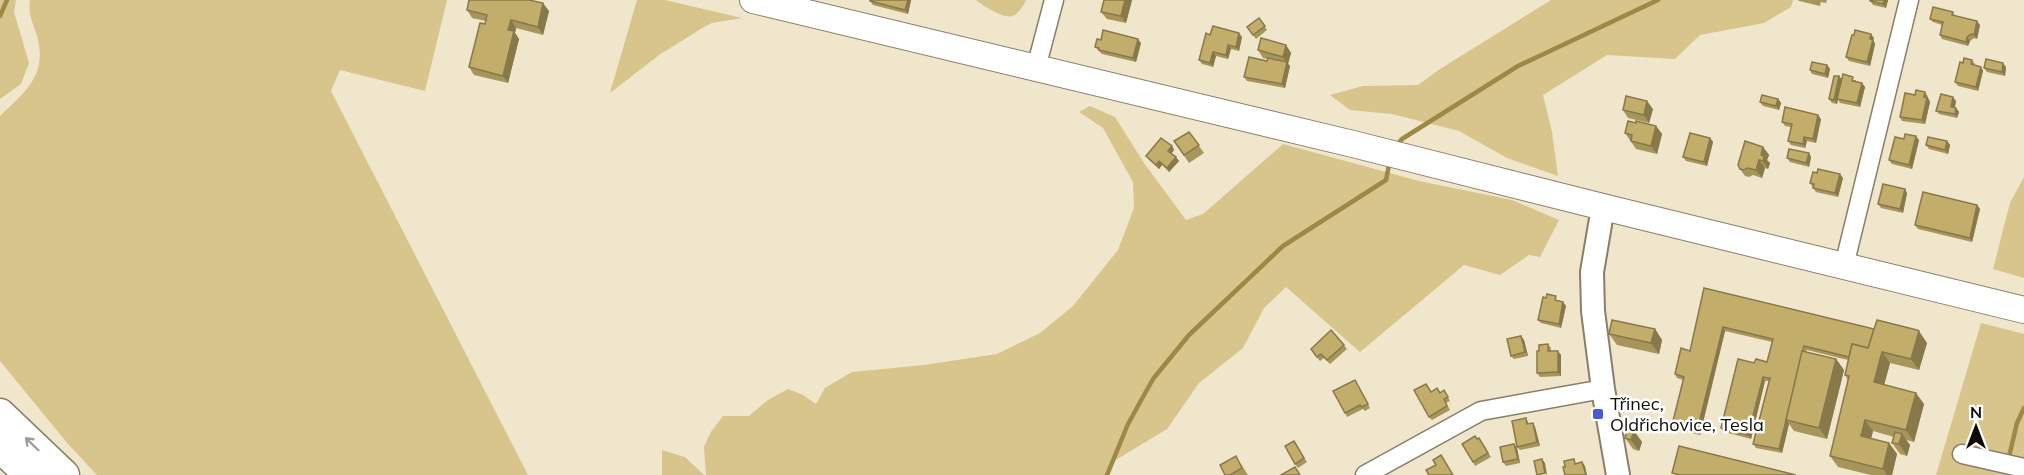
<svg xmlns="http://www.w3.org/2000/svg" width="2024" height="475" font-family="Mulish,sans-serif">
<rect width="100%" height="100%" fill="#efe6cc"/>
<g fill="#d8c58b">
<polygon points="0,0 16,0 14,12 29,63 21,84 0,99"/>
<path d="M 30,0 L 447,0 L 425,91 L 340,70 L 331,91 L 528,475 L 97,475 L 68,444 L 0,361 L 0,116 C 25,92 48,75 37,36 C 33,23 28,15 30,0 Z"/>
<polygon points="637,0 665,0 742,18 712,23 704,27 659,55 610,93"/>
<path d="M 976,0 L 1026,0 C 1024,5 1019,13 1013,16 C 1004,19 983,6 976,0 Z"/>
<polygon points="1551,0 1793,0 1791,7 1764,23 1700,35 1675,59 1607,55 1543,95 1552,132 1558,176 1507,158 1459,131 1392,114 1350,110 1330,95 1363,86 1418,85 1440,69"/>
<polygon points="1090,106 1115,117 1144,163 1186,220 1203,214 1283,144 1419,181 1512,200 1559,220 1540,257 1529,255 1500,275 1464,265 1360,352 1286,287 1264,308 1243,348 1199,383 1167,429 1109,464 1109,475 706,475 704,447 711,432 723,416 749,416 768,400 788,389 803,395 816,404 825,388 852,372 924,365 997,354 1040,333 1073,306 1118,250 1134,208 1133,182 1103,128 1079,112"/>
<polygon points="2024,177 2024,278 1993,269 2010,203"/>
<polygon points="1981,323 2024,334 2024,475 1936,475"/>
<polygon points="662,450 685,457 704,475 662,475"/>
</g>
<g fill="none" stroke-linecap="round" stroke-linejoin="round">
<g stroke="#9d8846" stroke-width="4.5">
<polyline points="0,16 7,0"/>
<polyline points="1397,145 1402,139 1518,66 1658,0"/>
<polyline points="2008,461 2017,423 2024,408"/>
<polyline points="1107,475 1128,424 1153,379 1189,335 1283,246 1386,180 1390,160"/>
</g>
<defs>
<g id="minor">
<polyline points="1036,68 1054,0"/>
<polyline points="1844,266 1909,0"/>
<polyline points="1962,454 2024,468"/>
<polyline points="1365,475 1481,411 1603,389"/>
</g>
<polyline id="tertiary" points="1603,207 1592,272 1593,311 1603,389 1618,475"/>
<polyline id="secondary" points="753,0 1353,144 1603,207 2024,310"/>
<g id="trunk">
<polyline points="0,414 64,475"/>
<polyline points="0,447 30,475"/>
</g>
</defs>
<use href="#minor" stroke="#877f67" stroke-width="21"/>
<use href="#tertiary" stroke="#877f67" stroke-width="26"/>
<use href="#secondary" stroke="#877f67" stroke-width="28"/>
<use href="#trunk" stroke="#877f67" stroke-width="33"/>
<use href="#minor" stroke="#fff" stroke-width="18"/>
<use href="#tertiary" stroke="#fff" stroke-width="22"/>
<use href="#secondary" stroke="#fff" stroke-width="26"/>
<use href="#trunk" stroke="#fff" stroke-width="30"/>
</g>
<g fill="#a8955c">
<polygon points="911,0 908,14 873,5 870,1"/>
<polygon points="1132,0 1126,23 1107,19 1101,12"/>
<polygon points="1798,0 1827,0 1826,3 1821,2 1820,6 1799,1"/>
<polygon points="1870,0 1888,0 1886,8 1873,5"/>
<polygon points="467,10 549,11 543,35 516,28 515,33 519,39 508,83 474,75 469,67 486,21 472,18"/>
<polygon points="1953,12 1955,16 1980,25 1977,39 1974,38 1970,41 1968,46 1942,39 1940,35 1942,25 1933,22 1930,19"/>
<polygon points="1259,18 1267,30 1256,39 1247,27"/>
<polygon points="1210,35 1242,37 1239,51 1231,49 1228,59 1216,56 1213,67 1202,64 1199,60"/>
<polygon points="1874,38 1873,40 1875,44 1870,66 1849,61 1846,57"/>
<polygon points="1101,40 1141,43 1136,62 1102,54 1095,47"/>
<polygon points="1286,45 1291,53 1288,64 1290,66 1285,88 1247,81 1244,77 1267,61 1267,59 1263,58 1258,50"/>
<polygon points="1972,60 1975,64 1974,65 1981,67 1983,71 1978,91 1958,86 1955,82 1963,63"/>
<polygon points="1827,65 1830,69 1828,78 1812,74 1810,70"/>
<polygon points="2006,67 2005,76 1987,72 1984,68"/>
<polygon points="1839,76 1842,80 1856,80 1856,81 1862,83 1865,87 1860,107 1840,103 1838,99 1837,104 1832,103 1829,99"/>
<polygon points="1925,92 1930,102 1925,124 1902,121 1900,117 1915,95"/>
<polygon points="1778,99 1781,103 1779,110 1763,106 1760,102"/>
<polygon points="1956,101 1955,108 1956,108 1959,112 1957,118 1939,114 1936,111"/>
<polygon points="1653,109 1649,123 1628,118 1623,110"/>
<polygon points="1821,119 1816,143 1807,141 1805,148 1791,145 1788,141 1791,127 1785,126 1782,122"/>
<polygon points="1636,123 1656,126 1662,134 1657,154 1636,149 1625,133"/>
<polygon points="1189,132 1204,153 1189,163 1174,141"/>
<polygon points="1710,138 1713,142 1707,166 1686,161 1683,157"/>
<polygon points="1904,139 1919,140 1912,169 1892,164 1889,160"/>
<polygon points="1947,141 1950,145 1948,154 1929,149 1926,145"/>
<polygon points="1172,146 1174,150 1171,154 1179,161 1169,172 1162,165 1159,169 1149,160 1146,156"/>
<polygon points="1763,147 1769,155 1767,160 1770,163 1768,169 1765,168 1762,178 1753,175 1749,177 1745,176 1740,169"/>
<polygon points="1809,153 1811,157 1809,167 1790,162 1787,158"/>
<polygon points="1843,178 1838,197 1816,192 1810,183"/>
<polygon points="1907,193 1903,213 1881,208 1878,204"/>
<polygon points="1977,205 1980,209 1972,242 1918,229 1915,225"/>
<polygon points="1704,288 1927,343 1919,370 1890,363 1884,385 1924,404 1914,442 1906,440 1910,445 1907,456 1900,454 1892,443 1894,437 1873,431 1871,438 1889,443 1897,454 1892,475 1871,475 1838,467 1830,456 1848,380 1845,375 1848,360 1807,350 1806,352 1836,359 1844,370 1827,439 1794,431 1789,424 1782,453 1756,448 1753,444 1769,381 1765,381 1751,439 1724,432 1721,428 1754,363 1767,362 1772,342 1725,331 1700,435 1675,429 1672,425 1683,380 1677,378 1675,374 1690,351"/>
<polygon points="1559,300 1558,301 1566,306 1561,328 1541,323 1538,320"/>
<polygon points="1655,329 1662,340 1659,354 1617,345 1609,334"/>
<polygon points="1524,340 1528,356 1514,359 1511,356"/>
<polygon points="1548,344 1551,348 1551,351 1561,355 1561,376 1540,377 1537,373 1539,351"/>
<polygon points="1344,345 1347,349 1330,364 1324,358 1320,361 1313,353"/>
<polygon points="1355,380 1370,408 1365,411 1363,409 1347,417 1345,413"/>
<polygon points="1444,390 1450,401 1446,403 1450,410 1432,420 1429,417 1431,392 1440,393"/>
<polygon points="1526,418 1529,424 1533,423 1535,427 1540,446 1520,450 1517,447"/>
<polygon points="1634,431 1642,442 1639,451 1633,449 1625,438"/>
<polygon points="1479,438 1491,457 1475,466 1473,462 1477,439"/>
<polygon points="1294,441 1307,462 1298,468 1295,464"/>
<polygon points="1517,448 1520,463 1506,466 1503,462"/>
<polygon points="1241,464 1248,475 1225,475"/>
</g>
<g fill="#88794b">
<polygon points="908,0 911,0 908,14 905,10"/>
<polygon points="1125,0 1132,0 1126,23 1121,16"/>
<polygon points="1884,0 1888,0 1886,8 1883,4"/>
<polygon points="543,3 549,11 543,35 538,27"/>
<polygon points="511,20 516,28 515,33 519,39 508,83 503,76 508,30"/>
<polygon points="1977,21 1980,25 1977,39 1974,35"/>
<polygon points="1239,33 1242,37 1239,51 1236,47"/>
<polygon points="1871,34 1874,38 1873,40 1875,44 1870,66 1867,62"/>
<polygon points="1967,37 1970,41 1968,46 1966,42"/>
<polygon points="1138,39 1141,43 1136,62 1133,58"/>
<polygon points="1228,45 1231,49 1228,59 1226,55"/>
<polygon points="1286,45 1291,53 1288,64 1290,66 1285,88 1282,84 1287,63 1283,57"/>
<polygon points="1213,52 1216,56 1213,67 1210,63"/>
<polygon points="2003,63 2006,67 2005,76 2002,72"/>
<polygon points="1827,65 1830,69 1828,78 1825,74"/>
<polygon points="1981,67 1983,71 1978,91 1976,87"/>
<polygon points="1839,76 1842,80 1837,104 1834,100"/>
<polygon points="1862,83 1865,87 1860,107 1857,103"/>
<polygon points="1925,92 1930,102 1925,124 1922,120"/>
<polygon points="1953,97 1956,101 1954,110 1951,107"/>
<polygon points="1778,99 1781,103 1779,110 1776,106"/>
<polygon points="1647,101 1653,109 1649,123 1644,115"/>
<polygon points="1956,108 1959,112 1957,118 1955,114"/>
<polygon points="1818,115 1821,119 1816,143 1813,139"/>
<polygon points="1656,126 1662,134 1657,154 1651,146"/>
<polygon points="1916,136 1919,140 1912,169 1909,165"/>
<polygon points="1804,137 1807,141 1805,148 1803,144"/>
<polygon points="1710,138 1713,142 1707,166 1704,162"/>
<polygon points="1947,141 1950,145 1948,154 1945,150"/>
<polygon points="1172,146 1174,150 1170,155 1168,151"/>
<polygon points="1763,147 1769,155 1767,160 1770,163 1768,169 1763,161 1761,155"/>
<polygon points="1809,153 1811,157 1809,167 1806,163"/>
<polygon points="1176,157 1179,161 1169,172 1167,168"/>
<polygon points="1759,160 1765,168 1762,178 1756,170"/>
<polygon points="1159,161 1162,165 1159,169 1156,165"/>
<polygon points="1840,174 1843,178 1838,197 1835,193"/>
<polygon points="1905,189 1907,193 1903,213 1900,209"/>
<polygon points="1977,205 1980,209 1972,242 1970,238"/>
<polygon points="1563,302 1566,306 1561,328 1559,324"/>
<polygon points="1723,327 1725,331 1700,435 1697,431"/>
<polygon points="1655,329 1662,340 1659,354 1651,343"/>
<polygon points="1919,331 1927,343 1919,370 1911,359"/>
<polygon points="1521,336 1524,340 1528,356 1525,352"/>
<polygon points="1558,351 1561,355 1561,376 1558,372"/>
<polygon points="1882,352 1890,363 1882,393 1874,382"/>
<polygon points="1836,359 1844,370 1827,439 1819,428"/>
<polygon points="1763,377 1765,381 1751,439 1748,435"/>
<polygon points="1916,393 1924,404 1914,442 1906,430"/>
<polygon points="1786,420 1789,424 1782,453 1779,449"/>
<polygon points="1865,420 1873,431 1869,447 1861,436"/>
<polygon points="1533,423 1535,427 1540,446 1537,442"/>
<polygon points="1634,431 1642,442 1639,451 1631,440"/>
<polygon points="1902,434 1910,445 1907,456 1899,444"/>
<polygon points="1889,443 1897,454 1892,475 1887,475 1883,469"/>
<polygon points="1514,444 1517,448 1520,463 1518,459"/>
<polygon points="1542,459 1545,463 1547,475 1545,473"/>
<polygon points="1582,462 1585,466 1587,475 1586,475"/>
</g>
<g fill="#c3ad6b" stroke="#88794b" stroke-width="1.5">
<polygon points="469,0 529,0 543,3 538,27 511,20 508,30 514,31 503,76 469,67 480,23 485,24 487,15 467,10"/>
<polygon points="870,0 908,0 905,10 870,1"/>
<polygon points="1104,0 1125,0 1121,16 1101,12"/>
<polygon points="1870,0 1884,0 1883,4 1870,1"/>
<polygon points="1933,7 1953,12 1952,15 1977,21 1974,35 1971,34 1967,37 1966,42 1940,35 1943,22 1930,19"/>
<polygon points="1259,18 1265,26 1253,35 1247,27"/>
<polygon points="1213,26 1239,33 1236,47 1228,45 1226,55 1213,52 1210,63 1199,60 1206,33 1210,35"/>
<polygon points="1103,30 1138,39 1133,58 1099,50 1099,48 1095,47 1097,39 1101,40"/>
<polygon points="1855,30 1871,34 1870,39 1873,40 1867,62 1846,57 1852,35 1854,35"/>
<polygon points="1261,38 1286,45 1283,57 1258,50"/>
<polygon points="1249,57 1267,61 1268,58 1287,62 1282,84 1244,77"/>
<polygon points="1964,58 1972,60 1971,64 1981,67 1976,87 1955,82 1960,62 1963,63"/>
<polygon points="1986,59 2003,63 2002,72 1984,68"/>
<polygon points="1812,62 1827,65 1825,74 1810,70"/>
<polygon points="1843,74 1853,77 1852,81 1862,83 1857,103 1837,99"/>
<polygon points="1834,76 1839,76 1834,100 1829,99"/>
<polygon points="1916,90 1925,92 1924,97 1927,98 1922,120 1900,117 1905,93 1915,95"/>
<polygon points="1941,94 1953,97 1951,107 1956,108 1955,114 1936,111"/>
<polygon points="1762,95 1778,99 1776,106 1760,102"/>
<polygon points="1626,96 1647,101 1644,115 1623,110"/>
<polygon points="1785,107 1818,115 1813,139 1804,137 1803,144 1788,141 1792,124 1782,122"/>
<polygon points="1628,121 1636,123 1636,121 1656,126 1651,146 1631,141 1632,135 1625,133"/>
<polygon points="1189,132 1199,145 1184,155 1174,141"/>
<polygon points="1690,133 1710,138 1704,162 1683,157"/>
<polygon points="1905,134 1916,136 1909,165 1889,160 1895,137 1904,139"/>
<polygon points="1928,137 1947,141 1945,150 1926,145"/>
<polygon points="1161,138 1172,146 1168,151 1176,157 1167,168 1159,161 1156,165 1146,156"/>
<polygon points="1745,141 1763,147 1761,155 1764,156 1763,161 1759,160 1756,170 1747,168 1744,170 1740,169 1738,165"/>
<polygon points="1789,149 1809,153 1806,163 1787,158"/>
<polygon points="1818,169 1840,174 1835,193 1813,188 1814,184 1810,183 1813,172 1817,173"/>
<polygon points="1883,184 1905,189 1900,209 1878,204"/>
<polygon points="1923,192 1977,205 1970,238 1915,225"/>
<polygon points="1704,288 1874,329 1868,348 1852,344 1849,357 1804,346 1779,449 1753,444 1770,378 1763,377 1748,435 1721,428 1738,359 1754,363 1756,359 1767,362 1773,339 1723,327 1697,431 1672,425 1684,377 1675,374 1681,348 1690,351"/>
<polygon points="1547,294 1556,296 1555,300 1563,302 1559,324 1538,320 1543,297 1546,298"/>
<polygon points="1612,320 1655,329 1651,343 1609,334"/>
<polygon points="1877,320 1917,330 1919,331 1911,359 1882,352 1874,382 1916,393 1906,430 1865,420 1861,436 1889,443 1883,469 1830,456 1849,376 1845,375 1852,344 1868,348"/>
<polygon points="1331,330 1344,345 1327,360 1321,354 1317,357 1311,349"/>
<polygon points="1521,336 1525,352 1511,356 1507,339"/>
<polygon points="1548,344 1548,351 1558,351 1558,372 1537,373 1537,351 1539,351 1539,345"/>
<polygon points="1802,351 1836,359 1819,428 1786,420"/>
<polygon points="1355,380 1368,404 1362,407 1360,405 1345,413 1333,391"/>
<polygon points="1426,384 1431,392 1437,388 1440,393 1444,390 1448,397 1444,399 1447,406 1429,417 1414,390"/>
<polygon points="1526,418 1527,424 1533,423 1537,442 1517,447 1512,421"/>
<polygon points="1627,429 1634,431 1631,440 1625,438"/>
<polygon points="1895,432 1902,434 1899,444 1892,443"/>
<polygon points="1475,436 1477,439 1479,438 1488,453 1473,462 1462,444"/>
<polygon points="1294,441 1304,458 1295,464 1285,446"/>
<polygon points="1514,444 1518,459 1503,462 1500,447"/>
<polygon points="1679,446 1796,475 1680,475 1672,473"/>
<polygon points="1441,455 1453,475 1429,475 1426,470 1436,465 1433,460"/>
<polygon points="1236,456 1242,468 1230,475 1225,475 1220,465"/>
<polygon points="1542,459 1545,473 1537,475 1534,461"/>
<polygon points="1574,459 1575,464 1582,462 1586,475 1565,475 1563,467 1565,467 1564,461"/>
<polygon points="1295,467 1300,475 1281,475"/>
</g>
<defs><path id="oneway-shaft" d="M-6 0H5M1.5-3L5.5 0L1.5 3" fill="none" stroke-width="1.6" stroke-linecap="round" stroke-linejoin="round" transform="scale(1.5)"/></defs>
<use stroke="#9f9e9b" href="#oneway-shaft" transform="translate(32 444) rotate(-136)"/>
<rect fill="#485cd0" stroke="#fff" stroke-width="2" x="1592" y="408" width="12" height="12" rx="3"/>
<g text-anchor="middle" stroke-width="5" stroke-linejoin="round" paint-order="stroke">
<g font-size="18" fill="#0f0c05" stroke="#fff" text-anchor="start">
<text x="1610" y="410">Třinec,<tspan x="1610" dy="21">Oldřichovice, Tesla</tspan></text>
</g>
</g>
<g transform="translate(1976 427)" stroke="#ffffff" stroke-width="4.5" paint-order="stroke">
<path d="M0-4.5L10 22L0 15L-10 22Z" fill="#0f0c05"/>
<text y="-9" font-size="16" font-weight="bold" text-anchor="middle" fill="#0f0c05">N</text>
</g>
</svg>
